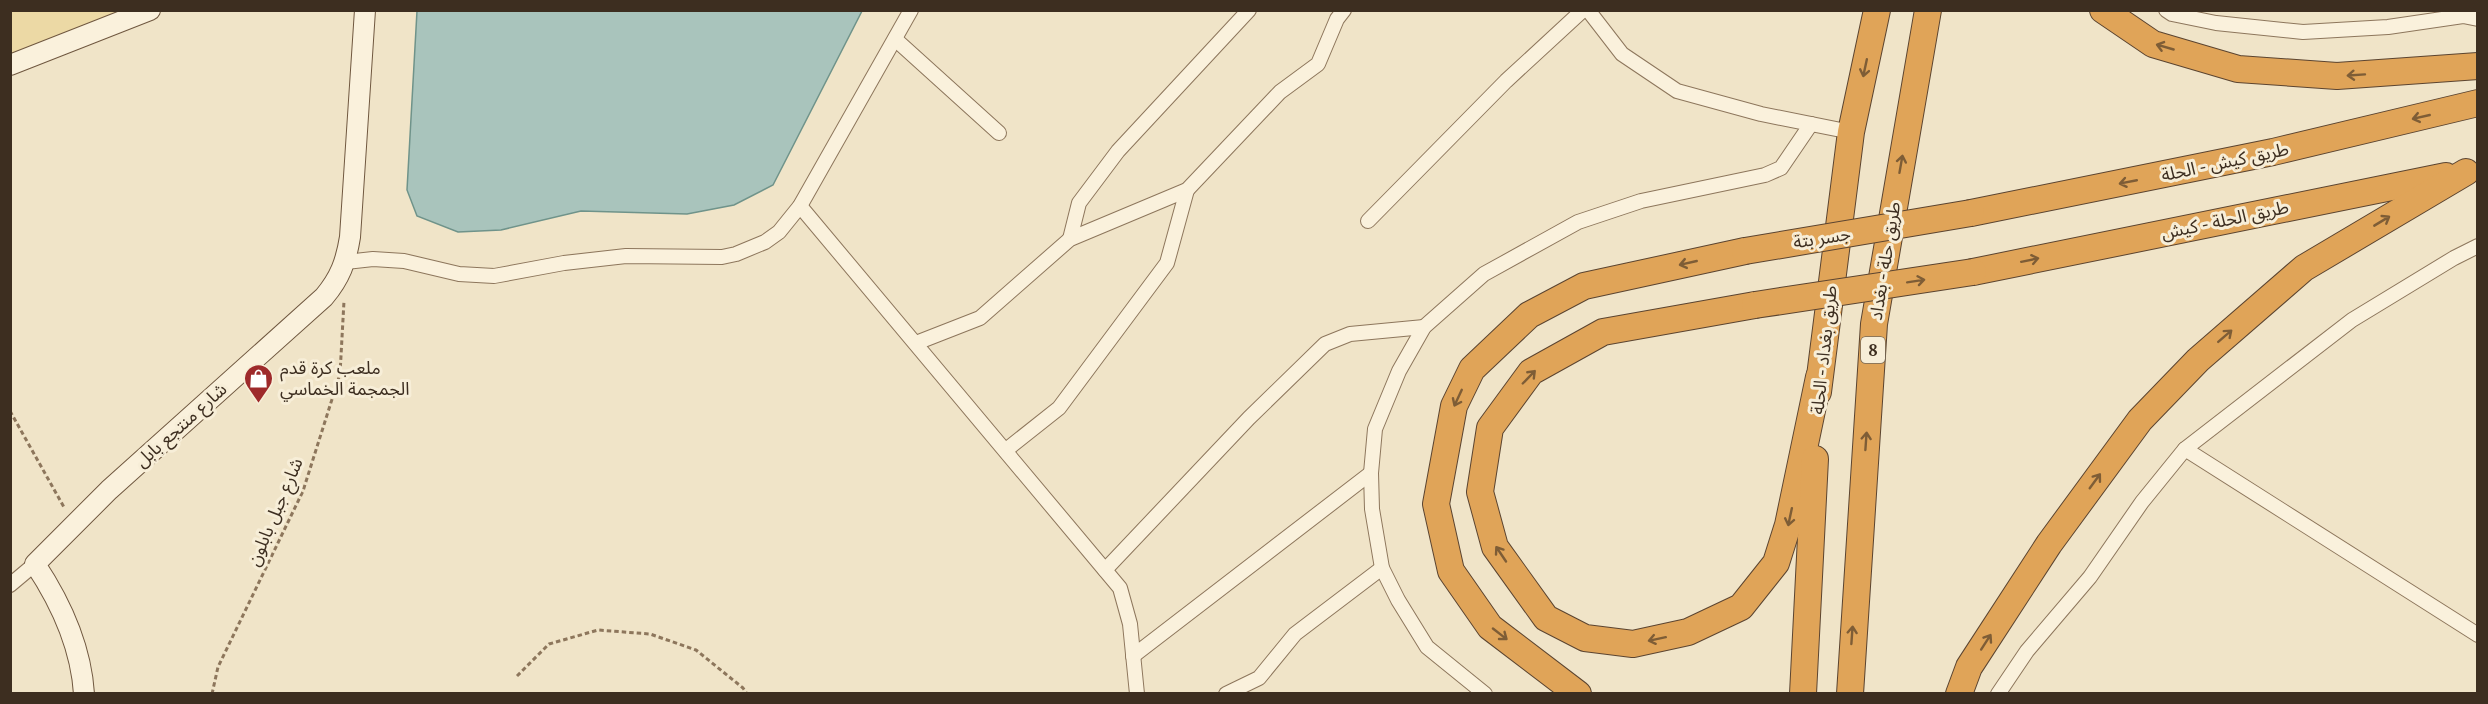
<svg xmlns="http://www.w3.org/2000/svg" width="2488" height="704" font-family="'Noto Serif','Noto Sans Arabic',serif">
<rect width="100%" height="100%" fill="#f0e4c8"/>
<polygon fill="#ecd9a5" points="11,11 139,11 11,64"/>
<polygon fill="#a9c4bc" stroke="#6f938a" stroke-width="1.5" points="417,11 417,10 862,11 773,185 734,205 687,214 581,211 501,230 458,232 417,216 407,190"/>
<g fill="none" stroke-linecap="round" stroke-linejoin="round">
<defs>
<g id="street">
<polyline points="1588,10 1622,54 1677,91 1761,114 1851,132"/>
<polyline points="2166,10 2172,14 2216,23 2303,32 2388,27 2463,16 2478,19"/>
<polyline points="895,39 999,133"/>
<polyline points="800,206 1120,588 1130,624 1137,694"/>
<polyline points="1368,221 1506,81 1583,10"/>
<polyline points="1070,239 1079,203 1118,151 1249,10"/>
<polyline points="346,262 373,259 404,261 459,274 494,276 564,263 626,256 722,257 736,254 765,242 779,232 800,206 911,10"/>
<polyline points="916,343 980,318 1070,239 1187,190 1280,92 1318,64 1337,19 1344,10"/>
<polyline points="2185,449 2478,635"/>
<polyline points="1006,450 1059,408 1167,263 1187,190"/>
<polyline points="1105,570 1249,418 1325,344 1350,334 1424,327"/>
<polyline points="10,585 35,564"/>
<polyline points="1133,656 1371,473"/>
<polyline points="1226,694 1259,678 1295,634 1382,568"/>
<polyline points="1485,694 1427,647 1398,600 1382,568 1372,509 1371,473 1375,429 1399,371 1424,327 1484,274 1578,222 1641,201 1765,175 1781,168 1811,124"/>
<polyline points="1998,694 2027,651 2090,577 2142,502 2185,449 2352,320 2454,258 2478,246"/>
</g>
<g id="secondary">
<polyline points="10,65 150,10"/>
<path d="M 84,694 C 81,646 61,603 35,564 L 109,490 L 324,297 C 340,278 346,262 350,237 L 365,10"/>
</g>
<g id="highway">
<polyline points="2103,10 2153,44 2238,69 2337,76 2478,66"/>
<polyline points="1971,213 2273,152 2478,103"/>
<polyline points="1973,272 2446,176"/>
<polyline points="1755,305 1603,332 1531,372 1490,428 1480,492 1495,547 1546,618 1585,638 1633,644 1688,632 1741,607 1776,563 1788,525 1819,377"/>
<polyline points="1818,392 1851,132 1877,10"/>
<polyline points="1578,694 1490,627 1451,571 1436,504 1454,406 1472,369 1529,315 1584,286 1745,251"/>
<polyline points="1803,694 1815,459"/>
<polyline points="1850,694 1874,324 1928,10"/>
<polyline points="1959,694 1969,667 2049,544 2140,420 2198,360 2304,268 2466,172"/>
</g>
</defs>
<use href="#street" stroke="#8d765c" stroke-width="16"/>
<use href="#secondary" stroke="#6f573f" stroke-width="22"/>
<use href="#highway" stroke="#5b4430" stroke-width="28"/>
<g stroke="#8d765c" stroke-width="3" stroke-dasharray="4.5 3" stroke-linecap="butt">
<polyline points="10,411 65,509"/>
<polyline points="517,676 549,644 598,630 650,634 696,650 743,688 747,694"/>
<polyline points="212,694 218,667 303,491 340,374 344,301"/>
</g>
<use href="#street" stroke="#faf1dc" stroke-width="14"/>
<use href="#secondary" stroke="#faf1dc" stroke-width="20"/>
<use href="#highway" stroke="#e0a458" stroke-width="26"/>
<defs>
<g id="highway-bridge">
<polyline points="1745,251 1971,213"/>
<polyline points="1755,305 1973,272"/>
</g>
</defs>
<use href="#highway-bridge" stroke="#5b4430" stroke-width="28" stroke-linecap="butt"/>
<use href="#highway-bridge" stroke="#e0a458" stroke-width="26"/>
</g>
<defs><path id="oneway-shaft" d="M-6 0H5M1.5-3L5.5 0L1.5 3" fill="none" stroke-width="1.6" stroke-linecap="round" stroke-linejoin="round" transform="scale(1.5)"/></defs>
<g stroke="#7e5d36">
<use href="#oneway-shaft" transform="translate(2165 47) rotate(-164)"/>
<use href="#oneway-shaft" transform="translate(1865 68) rotate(102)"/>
<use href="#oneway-shaft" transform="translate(2356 75) rotate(176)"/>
<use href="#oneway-shaft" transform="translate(2421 117) rotate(167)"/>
<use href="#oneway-shaft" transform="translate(1901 164) rotate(-80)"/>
<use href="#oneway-shaft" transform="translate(2128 182) rotate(169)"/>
<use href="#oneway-shaft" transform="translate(2382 221) rotate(-31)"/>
<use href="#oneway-shaft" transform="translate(2030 260) rotate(-12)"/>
<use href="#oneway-shaft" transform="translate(1688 263) rotate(167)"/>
<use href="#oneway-shaft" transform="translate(1916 281) rotate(-9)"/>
<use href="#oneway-shaft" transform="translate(2225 336) rotate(-41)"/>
<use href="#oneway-shaft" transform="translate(1529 377) rotate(-46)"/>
<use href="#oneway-shaft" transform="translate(1458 398) rotate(115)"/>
<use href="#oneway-shaft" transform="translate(1866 441) rotate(-86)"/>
<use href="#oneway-shaft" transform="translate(2095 481) rotate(-54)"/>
<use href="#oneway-shaft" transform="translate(1790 517) rotate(102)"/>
<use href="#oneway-shaft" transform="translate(1501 554) rotate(-124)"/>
<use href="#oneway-shaft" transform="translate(1500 634) rotate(38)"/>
<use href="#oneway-shaft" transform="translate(1852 635) rotate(-86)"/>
<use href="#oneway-shaft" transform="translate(1657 639) rotate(168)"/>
<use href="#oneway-shaft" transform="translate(1986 642) rotate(-57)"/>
</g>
<defs>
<symbol id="shop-pin" viewBox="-11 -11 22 30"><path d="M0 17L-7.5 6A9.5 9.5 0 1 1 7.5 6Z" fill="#9e2a2b" stroke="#f7eed8"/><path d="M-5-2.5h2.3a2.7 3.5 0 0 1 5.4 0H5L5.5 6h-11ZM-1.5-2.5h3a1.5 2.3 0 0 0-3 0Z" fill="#fff"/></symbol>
</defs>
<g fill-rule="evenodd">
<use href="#shop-pin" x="242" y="362" width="33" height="45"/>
</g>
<g text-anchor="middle" stroke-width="6" stroke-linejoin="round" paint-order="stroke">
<rect fill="#f7eed8" stroke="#756857" stroke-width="1.5" x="1861" y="337" width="24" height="26" rx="4.5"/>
<g font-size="16" font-weight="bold" fill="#3d2e20">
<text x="1873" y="356">8</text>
</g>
<g font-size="18" fill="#3d2e20" stroke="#f7eed8">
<text transform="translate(2225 162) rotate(-12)" y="6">طريق كيش - الحلة</text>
<text transform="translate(2225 220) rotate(-12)" y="6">طريق الحلة - كيش</text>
<text transform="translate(1822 238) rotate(-9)" y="6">جسر بتة</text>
<text transform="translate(1885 261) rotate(-81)" y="6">طريق حلة - بغداد</text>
<text transform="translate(1824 350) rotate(-84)" y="6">طريق بغداد - الحلة</text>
<text transform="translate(181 425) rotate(-42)" y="6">شارع منتجع بابل</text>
<text transform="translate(275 512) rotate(-67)" y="6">شارع جبل بابلون</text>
</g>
<g font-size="18" fill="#3d2e20" stroke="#f7eed8" text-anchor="start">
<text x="280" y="374">ملعب كرة قدم<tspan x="280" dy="21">الجمجمة الخماسي</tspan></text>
</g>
</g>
<rect width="2488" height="704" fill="none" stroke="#3d2e20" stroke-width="24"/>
</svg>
